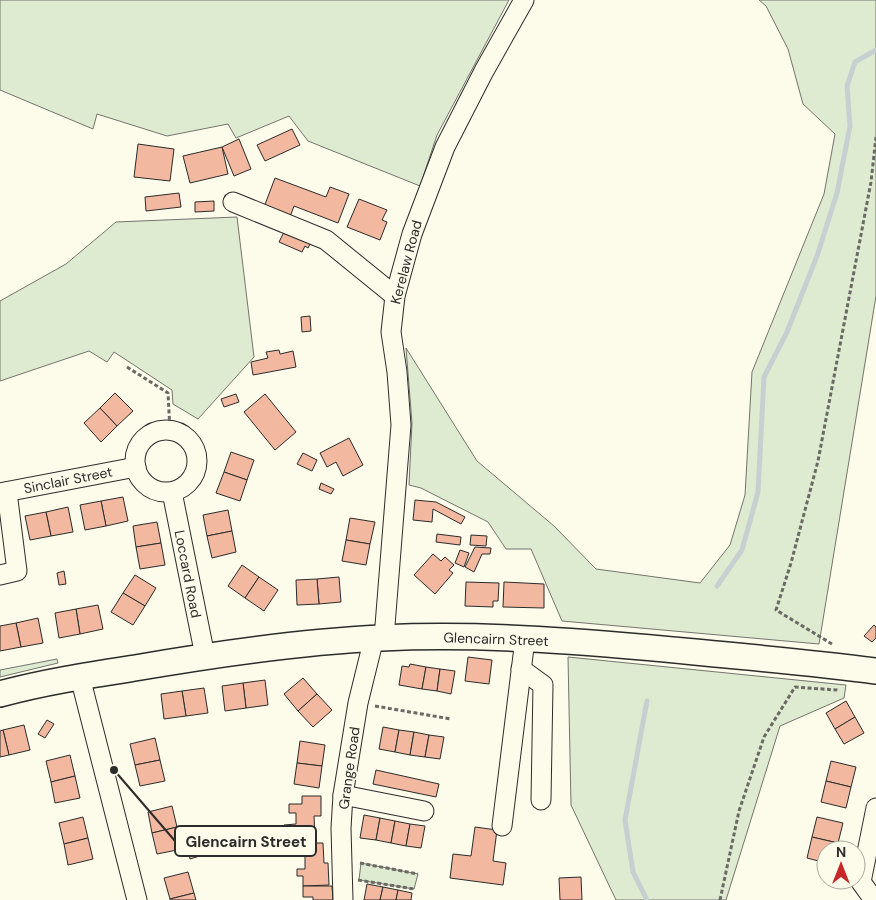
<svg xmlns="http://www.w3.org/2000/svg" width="876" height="900" font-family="'DM Sans',sans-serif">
<rect width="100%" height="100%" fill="#fdfbea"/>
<g fill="#deebd1" stroke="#74746e">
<polygon points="0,0 509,0 437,135 420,186 308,141 289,116 236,138 228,124 167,136 97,114 93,129 0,90"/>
<polygon points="759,0 876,0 876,296 819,644 562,621 531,549 506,549 488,522 421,488 409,485 412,423 406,348 477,461 554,526 596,569 700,583 730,545 745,495 752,372 824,194 835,134 803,104 788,49 766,6"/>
<polygon points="237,217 254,357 198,419 173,404 172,390 114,352 107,362 89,351 0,381 0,301 66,264 116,222"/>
<polygon points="568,657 846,685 844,698 780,726 726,900 616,900 571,805"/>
<polygon points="57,659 58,663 0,677 0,670"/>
<polygon points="361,863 418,874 414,889 359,880"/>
</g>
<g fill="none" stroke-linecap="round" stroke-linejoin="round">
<g stroke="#c7d0d0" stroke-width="5">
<polyline points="717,586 742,550 758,492 764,377 787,332 817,256 837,193 850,126 847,86 855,62 876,50"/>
<polyline points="647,900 633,872 625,820 647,701"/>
</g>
</g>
<g fill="#f2b8a0" stroke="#2b2b2b">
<polygon points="292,129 300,145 265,161 257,145"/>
<polygon points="239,139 251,169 234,176 222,147"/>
<polygon points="138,144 174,149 170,181 134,177"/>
<polygon points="222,147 228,174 190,183 183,156"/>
<polygon points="275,178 326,197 330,187 349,194 338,223 294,206 290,217 264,207"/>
<polygon points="179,193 181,207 146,211 145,197"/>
<polygon points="359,199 387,210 382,220 387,222 380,240 347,227"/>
<polygon points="214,201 214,211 195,212 195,202"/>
<polygon points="285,230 311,242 308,248 305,246 302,252 279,242"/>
<polygon points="310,316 311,331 302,332 301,317"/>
<polygon points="279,350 280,354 293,351 296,367 253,375 251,362 268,358 266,352"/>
<polygon points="115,393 133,411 117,426 100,408"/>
<polygon points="236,394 239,402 224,407 221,399"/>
<polygon points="265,394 296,432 275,450 244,412"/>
<polygon points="100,408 117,426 101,442 84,423"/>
<polygon points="349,438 363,465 343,476 336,462 327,467 320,453"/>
<polygon points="231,452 254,460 247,480 224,472"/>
<polygon points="303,453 317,460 312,471 297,464"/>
<polygon points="224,472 247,480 240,501 216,493"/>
<polygon points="321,483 334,489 331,494 319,489"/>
<polygon points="123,497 128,521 106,526 101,501"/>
<polygon points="415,500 436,502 465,517 461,524 433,509 432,522 413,520"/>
<polygon points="101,501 106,526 85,530 80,505"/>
<polygon points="68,507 73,532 51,536 46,512"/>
<polygon points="228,510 232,531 207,536 203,515"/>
<polygon points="46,512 51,536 30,540 25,516"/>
<polygon points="350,518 375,522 370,544 346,540"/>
<polygon points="157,522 161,543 136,547 133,526"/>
<polygon points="232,531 236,552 212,558 207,536"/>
<polygon points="437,534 461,537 460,545 436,542"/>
<polygon points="471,535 487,536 486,546 470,545"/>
<polygon points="346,540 370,544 366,565 342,561"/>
<polygon points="161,543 165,565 140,569 136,547"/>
<polygon points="475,547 491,548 490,554 482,554 474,572 465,567"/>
<polygon points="460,550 469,553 464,567 455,563"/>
<polygon points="433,554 441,561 445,557 454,565 449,570 453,573 435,594 414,575"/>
<polygon points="242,565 259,577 245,598 228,586"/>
<polygon points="64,571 66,584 59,585 57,573"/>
<polygon points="135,575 156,588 145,606 123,593"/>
<polygon points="259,577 278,590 264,611 245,598"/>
<polygon points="339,577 341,602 319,604 317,579"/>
<polygon points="317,579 319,604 297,605 296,580"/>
<polygon points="466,582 499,583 498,601 493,601 493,607 465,606"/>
<polygon points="504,582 544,584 544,608 503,607"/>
<polygon points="123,593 145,606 133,625 111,612"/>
<polygon points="98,605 103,629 80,634 76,609"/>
<polygon points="76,609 80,634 59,638 55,613"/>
<polygon points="38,618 43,643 21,647 16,623"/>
<polygon points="16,623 21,647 0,651 0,626"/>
<polygon points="874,625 876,627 876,638 872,642 864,636"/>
<polygon points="468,657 492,660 489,684 465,681"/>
<polygon points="410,664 426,667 422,689 399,685 402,666 409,667"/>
<polygon points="426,667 440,669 437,691 422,689"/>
<polygon points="440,669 455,671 451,694 437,691"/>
<polygon points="303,678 317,694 298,711 284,694"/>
<polygon points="265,680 268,705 246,708 243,683"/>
<polygon points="243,683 246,708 225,711 222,686"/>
<polygon points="204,688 208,713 186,716 182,691"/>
<polygon points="182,691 186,716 164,719 161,694"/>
<polygon points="317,694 332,710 313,727 298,711"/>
<polygon points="846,701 855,717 835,729 826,713"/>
<polygon points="855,717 864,733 844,744 835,729"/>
<polygon points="47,720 54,724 45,738 38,734"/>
<polygon points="24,725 30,750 9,755 3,730"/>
<polygon points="383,727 399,730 395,752 379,749"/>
<polygon points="3,730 9,755 0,757 0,731"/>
<polygon points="399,730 414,732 410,755 395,752"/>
<polygon points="414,732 429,735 425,757 410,755"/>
<polygon points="429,735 444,737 440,759 425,757"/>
<polygon points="155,738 160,760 135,765 130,744"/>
<polygon points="300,741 325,745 322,766 297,763"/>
<polygon points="70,755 75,776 51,782 46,761"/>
<polygon points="160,760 165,781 140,786 135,765"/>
<polygon points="831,761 856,767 851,787 826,781"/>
<polygon points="297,763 322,766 319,788 294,784"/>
<polygon points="376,770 439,784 436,797 373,784"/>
<polygon points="75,776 80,798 55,803 51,782"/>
<polygon points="826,781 851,787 846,808 821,802"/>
<polygon points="302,796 321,796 321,816 314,816 315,837 293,837 293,833 284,833 284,825 296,824 296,813 289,813 289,804 302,804"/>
<polygon points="172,806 177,827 152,833 148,812"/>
<polygon points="364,815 380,818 376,840 360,838"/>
<polygon points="83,817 88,838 64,844 59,823"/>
<polygon points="817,817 843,823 838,843 812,837"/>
<polygon points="380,818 395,821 391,843 376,840"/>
<polygon points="395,821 410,824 406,846 391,843"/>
<polygon points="410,824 425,826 421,848 406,846"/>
<polygon points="177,827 182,849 157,854 152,833"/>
<polygon points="475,827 497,830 493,861 506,863 503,885 450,878 453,854 471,856"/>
<polygon points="812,837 838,843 836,850 826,850 826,863 807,858"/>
<polygon points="88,838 93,859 68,865 64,844"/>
<polygon points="298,843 323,843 324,863 328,863 329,885 303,886 303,876 297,876 297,869 305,869 305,856 292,856 292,850 298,849"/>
<polygon points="202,848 203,855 190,859 188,851"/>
<polygon points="188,872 194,893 170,899 164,878"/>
<polygon points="581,877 582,900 560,900 559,878"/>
<polygon points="367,884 383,887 380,900 364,900"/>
<polygon points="303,886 332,886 333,900 313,900 313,897 303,897"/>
<polygon points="383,887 398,890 396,900 380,900"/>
<polygon points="398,890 412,893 411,900 396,900"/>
<polygon points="194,893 196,900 170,900 170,899"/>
</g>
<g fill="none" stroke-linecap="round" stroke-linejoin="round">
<defs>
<g id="minor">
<polyline points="233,202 326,240 395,296"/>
<circle cx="166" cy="461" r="31"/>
<polyline points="172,492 205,656"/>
<polyline points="0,493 136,467"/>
<polyline points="0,575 17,571 7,492"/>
<polyline points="384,638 401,425 397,372 391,332 395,296 412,234 445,147 484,71 524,0"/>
<polyline points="521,669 543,685 541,800"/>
<polyline points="80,677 137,900"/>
<polyline points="343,795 424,811"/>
<polyline points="502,826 525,639"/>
<polyline points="343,900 341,828 343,795 358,703 374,638"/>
<polyline points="874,900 861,882 876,808"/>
</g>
<path id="major" d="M 0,694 C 44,682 90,675 135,668 C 216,654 298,642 381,638 C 486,633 591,642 695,652 C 756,658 816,663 876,671"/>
</defs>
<use href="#minor" stroke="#2b2b2b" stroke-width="21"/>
<use href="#major" stroke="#2b2b2b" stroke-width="28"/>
<g stroke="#6a6964" stroke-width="3" stroke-dasharray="4 2.5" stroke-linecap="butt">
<polyline points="127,367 168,393 170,431"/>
<polyline points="832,644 776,610 791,563 818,461 871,182 876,137"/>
<polyline points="375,706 451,719"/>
<polyline points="360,863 418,874"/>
<polyline points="358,880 414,889"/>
<polyline points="720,900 739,811 764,737 795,687 836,690 836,686"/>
</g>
<use href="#minor" stroke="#fdfbea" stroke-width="19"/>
<use href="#major" stroke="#fdfbea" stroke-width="25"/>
</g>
<g text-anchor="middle" stroke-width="4" stroke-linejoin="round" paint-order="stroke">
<g font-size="14" fill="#2b2b2b" stroke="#fdfbea">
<text transform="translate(406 262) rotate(-75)" y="5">Kerelaw Road</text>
<text transform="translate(68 480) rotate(-11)" y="5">Sinclair Street</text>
<text transform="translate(188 574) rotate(79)" y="5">Loccard Road</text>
<text transform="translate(496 639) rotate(2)" y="5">Glencairn Street</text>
<text transform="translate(349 768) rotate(-82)" y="5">Grange Road</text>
</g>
</g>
<path fill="none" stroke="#2b2b2b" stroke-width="2" d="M114 770L175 841"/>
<circle fill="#2b2b2b" stroke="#fdfbea" stroke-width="2" cx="114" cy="770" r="5"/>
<rect fill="#fdfbea" stroke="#2b2b2b" stroke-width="2" x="175" y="826" width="141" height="30" rx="5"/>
<g font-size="15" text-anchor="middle" font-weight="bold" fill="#2b2b2b">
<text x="246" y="847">Glencairn Street</text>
</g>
<g transform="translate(841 865)"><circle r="24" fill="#fdfbea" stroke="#a9a89e"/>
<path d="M0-4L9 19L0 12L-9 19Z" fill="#c62828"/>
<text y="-8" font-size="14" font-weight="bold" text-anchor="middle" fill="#2b2b2b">N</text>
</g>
</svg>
